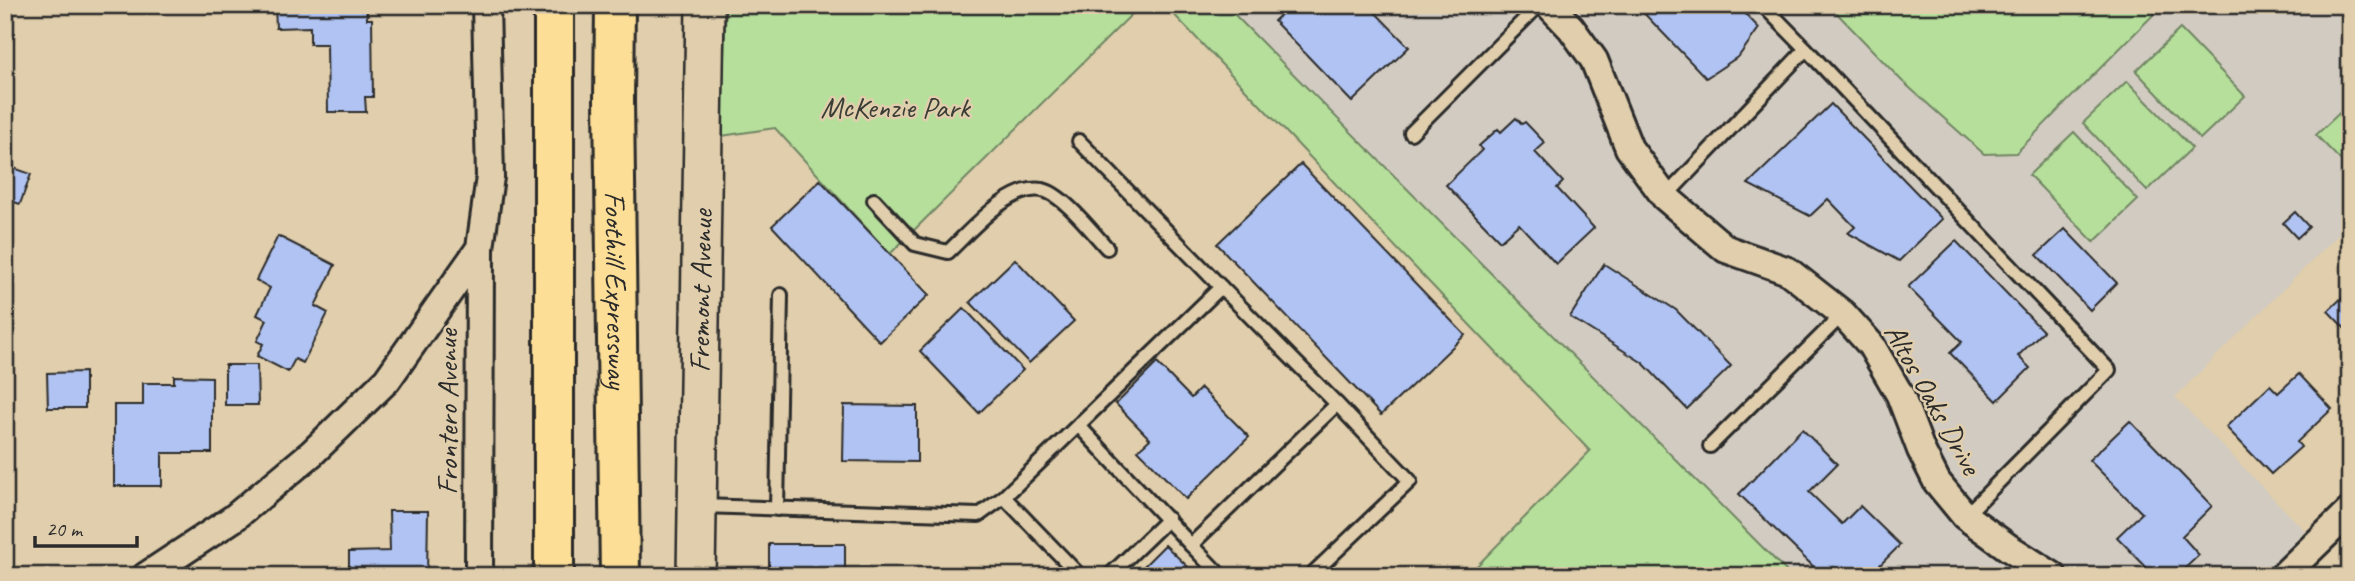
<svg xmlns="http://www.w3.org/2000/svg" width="2355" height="581" font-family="Caveat,sans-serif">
<rect width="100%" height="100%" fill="#e0ceac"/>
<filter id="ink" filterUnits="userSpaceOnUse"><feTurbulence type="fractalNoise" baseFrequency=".0143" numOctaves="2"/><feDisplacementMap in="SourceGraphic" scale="14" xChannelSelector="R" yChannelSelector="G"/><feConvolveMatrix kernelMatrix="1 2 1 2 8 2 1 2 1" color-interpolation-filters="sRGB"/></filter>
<g filter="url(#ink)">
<polygon fill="#d2cbc1" points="1225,5 2350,5 2350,223 2175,397 2305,531 2265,576 1791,576"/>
<g fill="#b6df9b" stroke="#708563" stroke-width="2">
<polygon points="726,5 1141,5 890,254 775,128 721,136"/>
<polygon points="1165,5 1225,5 1791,576 1467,576 1590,451"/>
<polygon points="1829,5 2163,5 2016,153 1984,154 1902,81"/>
<polygon points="2180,29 2245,96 2200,139 2136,71"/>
<polygon points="2127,81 2192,148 2147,191 2083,123"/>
<polygon points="2350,103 2350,170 2316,135"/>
<polygon points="2074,132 2138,200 2094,242 2029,175"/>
</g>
<g fill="#b0c3f2" stroke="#2b2b2b" stroke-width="2">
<polygon points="275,5 367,5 367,19 372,19 373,97 365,97 366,112 328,112 327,44 310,44 310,27 276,28"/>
<polygon points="1291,5 1368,5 1409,47 1352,102 1274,21"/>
<polygon points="1636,5 1737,5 1759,28 1739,56 1706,78"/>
<polygon points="1831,104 1942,219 1899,261 1848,233 1855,227 1828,199 1810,216 1748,184"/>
<polygon points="1516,118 1522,124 1525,122 1545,143 1535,152 1563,182 1557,188 1594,228 1556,264 1519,224 1500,241 1446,185 1482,150 1479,146 1498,129 1501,132"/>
<polygon points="1301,164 1465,335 1381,415 1217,244"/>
<polygon points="5,165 31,174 20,204 5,199"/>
<polygon points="820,180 929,295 880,342 772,226"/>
<polygon points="2295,212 2309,227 2297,238 2283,223"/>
<polygon points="2065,229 2117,283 2090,310 2037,255"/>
<polygon points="278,236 335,265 315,306 328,313 303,363 295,359 288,372 257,356 263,344 257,341 267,320 257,315 270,288 256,280"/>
<polygon points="1956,241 2043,331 2018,356 2030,368 1997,401 1950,353 1962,342 1908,287"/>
<polygon points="1015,259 1074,321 1029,363 970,302"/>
<polygon points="1604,264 1676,310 1731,366 1687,409 1643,363 1570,317"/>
<polygon points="2350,290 2350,334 2328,311"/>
<polygon points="964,308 1023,370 979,413 920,351"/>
<polygon points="2350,343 2350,361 2341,351"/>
<polygon points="1157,363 1191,398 1201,388 1249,437 1186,499 1138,450 1150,439 1116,404"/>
<polygon points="225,365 257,365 258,405 225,405"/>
<polygon points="85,372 85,408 48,408 47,373"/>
<polygon points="2299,374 2332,409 2297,442 2301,447 2271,474 2226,427 2270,385 2278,393"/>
<polygon points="174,376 212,377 212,453 162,453 162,486 114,486 114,405 143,405 143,383 174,383"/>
<polygon points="844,405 917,406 917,462 843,461"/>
<polygon points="2130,421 2212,506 2182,536 2199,555 2177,576 2164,576 2155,566 2150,571 2117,537 2142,513 2089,460"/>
<polygon points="1802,429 1837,464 1809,492 1842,524 1860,506 1900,545 1869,576 1823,576 1739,494"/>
<polygon points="389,511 428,511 427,576 349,576 349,552 390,551"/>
<polygon points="769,544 845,544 845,576 761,576 761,571 769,571"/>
<polygon points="1165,545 1188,567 1179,576 1134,576"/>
</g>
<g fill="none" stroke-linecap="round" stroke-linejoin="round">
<defs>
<g id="lane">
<polyline points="1763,5 1806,49"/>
<polyline points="1411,133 1539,5"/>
<polyline points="1079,141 1221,287"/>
<polyline points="1665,197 1806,49 2109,370 1965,516"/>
<path d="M 874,200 L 915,244 L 948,252 C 970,232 1009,184 1042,190 C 1062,193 1093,233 1107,248"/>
<polyline points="1710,446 1843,314"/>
<polyline points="1004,497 1080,576"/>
<polyline points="701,506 979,515 1004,497 1221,287 1337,404 1191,545 1078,425"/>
<polyline points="777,509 781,295"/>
<polyline points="1191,545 1221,576"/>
<polyline points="1109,576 1168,519"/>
<polyline points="1310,576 1410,481 1337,404"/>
</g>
<g id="street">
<polyline points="1549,5 1571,28 1594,60 1629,148 1665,197 1726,249 1788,271 1843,314 1871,345 1900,395 1921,450 1937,482 1965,516 2009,548 2053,576"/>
<polyline points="146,576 234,518 312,453 387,380 480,248 490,177 486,5"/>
<polyline points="479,576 480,248"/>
<polyline points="2283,576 2350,511"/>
</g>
<g id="secondary">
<path id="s1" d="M 696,576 L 705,5"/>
</g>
<g id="highway">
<path id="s2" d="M 615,5 L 614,100 L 620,576"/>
<polyline points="554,576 554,5"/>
</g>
</defs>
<use href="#lane" stroke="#2b2b2b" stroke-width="18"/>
<use href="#street" stroke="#2b2b2b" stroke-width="32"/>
<use href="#secondary" stroke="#2b2b2b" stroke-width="42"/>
<use href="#highway" stroke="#2b2b2b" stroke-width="44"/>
<use href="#lane" stroke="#e0ceac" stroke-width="12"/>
<use href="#street" stroke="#e0ceac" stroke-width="26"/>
<use href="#secondary" stroke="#e0ceac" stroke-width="37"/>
<use href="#highway" stroke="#fcde96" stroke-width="38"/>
</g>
</g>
<g text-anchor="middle" stroke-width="5" stroke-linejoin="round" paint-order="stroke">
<g font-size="30" fill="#393d36" stroke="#e0ceac">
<text x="895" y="117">McKenzie Park</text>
</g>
<g font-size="30" fill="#2b2b2b" stroke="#e0ceac">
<text dy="10" stroke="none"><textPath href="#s2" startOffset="285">Foothill Expressway</textPath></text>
<text dy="10" stroke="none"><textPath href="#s1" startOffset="285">Fremont Avenue</textPath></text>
<text transform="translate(1933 399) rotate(61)" y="10">Altos Oaks Drive</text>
<text transform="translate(447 412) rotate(-90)" y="10">Frontero Avenue</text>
</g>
</g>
<rect width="2355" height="581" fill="none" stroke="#e0ceac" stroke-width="28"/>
<rect x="14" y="14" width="2327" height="553" fill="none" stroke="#2b2b2b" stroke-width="2.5" filter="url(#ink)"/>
<path d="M35 536v10h102v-10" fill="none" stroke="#2b2b2b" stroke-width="3.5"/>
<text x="46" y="536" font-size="21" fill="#2b2b2b" stroke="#e0ceac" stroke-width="5" paint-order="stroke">20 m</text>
</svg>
